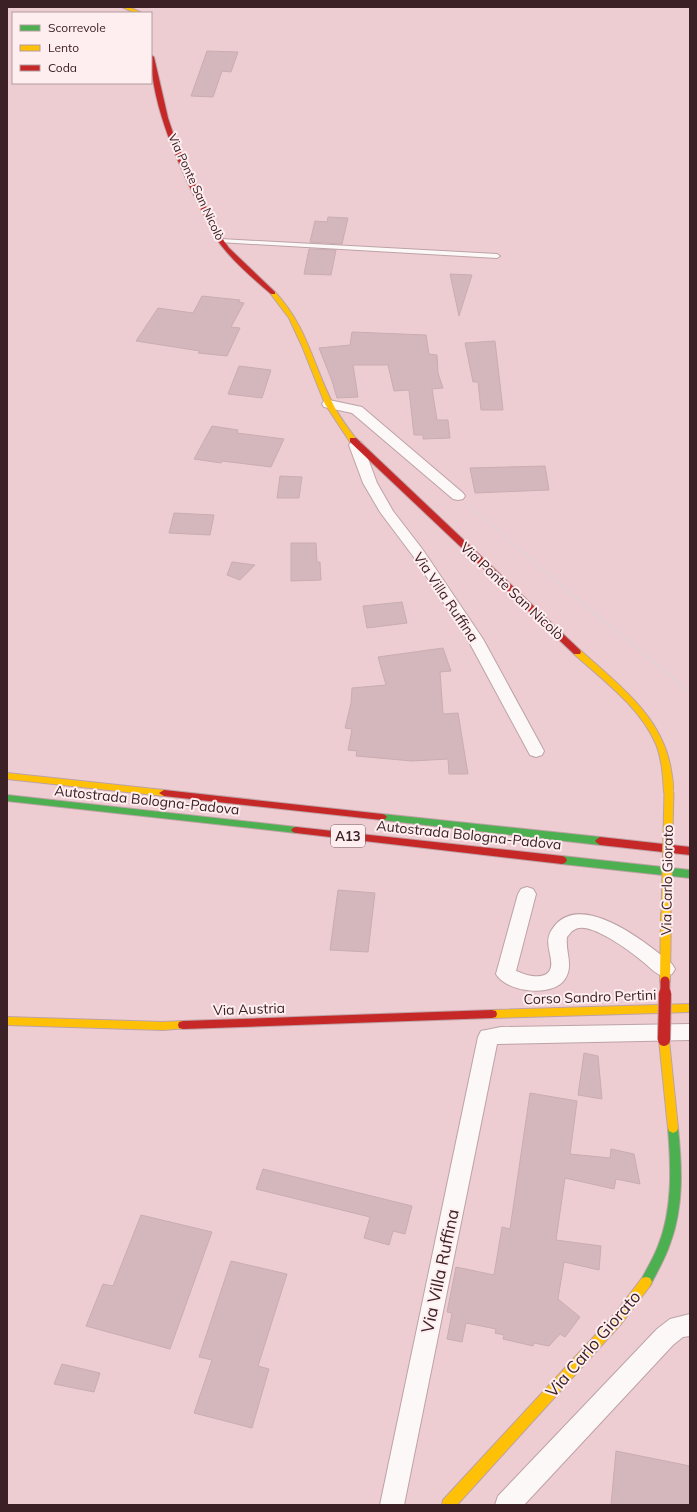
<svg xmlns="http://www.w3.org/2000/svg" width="697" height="1512" font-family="Mulish,sans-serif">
<rect width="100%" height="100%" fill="#eecdd2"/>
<g fill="#d3b7bc" stroke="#c8adb1">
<polygon points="207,51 238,52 231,72 222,71 213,97 191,96"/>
<polygon points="328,217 348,218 342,244 310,242 315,221 327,222"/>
<polygon points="309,249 336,250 331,275 304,274"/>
<polygon points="450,274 472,275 459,316"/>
<polygon points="202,296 240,300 239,302 244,303 231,327 240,328 227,356 198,353 200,351 136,341 158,308 193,313"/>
<polygon points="352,332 426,335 429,354 437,355 438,373 443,388 432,389 437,420 448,420 450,438 423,439 423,435 414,435 409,390 394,391 388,365 353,365 358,397 337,398 332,381 319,348 350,345"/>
<polygon points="495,341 503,410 481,410 478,382 473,382 465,343"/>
<polygon points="239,366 271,370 262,398 228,394"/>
<polygon points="212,426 238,430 237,433 284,439 271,467 222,461 221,463 194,459"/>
<polygon points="545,466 549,490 475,493 470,468"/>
<polygon points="280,476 302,477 299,498 277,498"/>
<polygon points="174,513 214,515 210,535 169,533"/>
<polygon points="291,543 316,543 317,562 320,562 321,580 291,581"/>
<polygon points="232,562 255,565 240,580 227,575"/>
<polygon points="402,602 407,623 367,628 363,606"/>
<polygon points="443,648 451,671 440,672 443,714 458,713 468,774 449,774 448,759 412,761 356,756 357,751 348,750 352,729 345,728 351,703 352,688 386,685 378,657"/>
<polygon points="338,890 375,893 368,952 330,950"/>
<polygon points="584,1053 598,1056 602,1099 578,1095"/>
<polygon points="530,1093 577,1101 570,1154 610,1158 611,1149 634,1154 640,1184 616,1179 614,1189 565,1178 556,1240 601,1246 599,1270 564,1262 558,1299 580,1317 565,1337 560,1334 549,1346 534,1343 533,1346 503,1339 504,1335 495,1333 496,1329 466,1323 462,1342 447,1339 452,1313 447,1312 456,1267 494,1275 502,1227 510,1229"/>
<polygon points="263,1169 412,1206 405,1234 393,1231 389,1245 364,1238 370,1217 256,1189"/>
<polygon points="141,1215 212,1232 170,1349 86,1326 103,1284 113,1286"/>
<polygon points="231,1261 287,1274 258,1366 269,1369 252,1428 194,1413 212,1360 199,1357"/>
<polygon points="62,1364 100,1373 94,1392 54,1384"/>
<polygon points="616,1451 690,1466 690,1505 611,1505"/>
</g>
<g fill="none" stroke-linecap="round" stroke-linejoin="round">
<defs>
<polygon id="lane" points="221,239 497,254 500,256 497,258 219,242 218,241"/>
<g id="street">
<polygon points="329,400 362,407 463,493 465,496 463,499 458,500 453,499 352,413 324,407 322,404 324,401"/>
<polygon points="356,441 361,442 363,445 377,483 393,511 423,550 483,639 544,751 542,755 536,757 530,755 468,640 413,556 380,512 363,483 349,445 351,442"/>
<path d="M 527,887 L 533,889 L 536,894 L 516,971 L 519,972 C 527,976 545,980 550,970 C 555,958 543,945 551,931 C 577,886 647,943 672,964 L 675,969 L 672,974 C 668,975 666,977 663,976 C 655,974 649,966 642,961 C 631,952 588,919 574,930 C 571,931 569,935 567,937 C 565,952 574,965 565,979 C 553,998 506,992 496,974 L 518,894 L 521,889 Z"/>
<polygon points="690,1024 690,1040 497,1044 404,1505 380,1505 478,1037 481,1031 501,1027"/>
<polygon points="690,1314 690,1336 683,1337 673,1345 524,1505 495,1505 498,1496 657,1329 670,1319"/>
</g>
<g id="fast">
<polygon points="7,795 296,827 299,828 301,830 299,832 296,833 7,801"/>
<polygon points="382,814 600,837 603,839 605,841 603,843 600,845 382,820 379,819 377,817 379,815"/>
<polygon points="562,856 690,870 690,878 562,864 559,863 557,860 559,857"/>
<path d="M 673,1123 L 677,1125 L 678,1128 C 682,1167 684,1207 670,1244 C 665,1259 657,1272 650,1286 L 646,1287 L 642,1286 L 640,1282 C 646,1270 653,1259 658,1246 C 673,1209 671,1167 668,1128 L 669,1125 Z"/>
</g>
<g id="slow">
<polygon points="122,7 129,7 142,13 135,13"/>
<path d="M 273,291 L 275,292 C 308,328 312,363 333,404 C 339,417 348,428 357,440 L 356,442 L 350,442 L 325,404 L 302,346 L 289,318 L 270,293 Z"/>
<path d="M 577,649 L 580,650 C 618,684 663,717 671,770 C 672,777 675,788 672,794 L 669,795 L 664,792 C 663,776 662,759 656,744 C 640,707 603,680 574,654 L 573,652 L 574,650 Z"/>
<polygon points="7,773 164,790 169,793 164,796 7,779"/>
<polygon points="666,909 669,910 671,913 670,981 669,984 665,985 661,984 660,981 661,913 663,910"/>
<polygon points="690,1004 690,1012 492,1018 488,1017 487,1014 488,1011 492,1010"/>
<polygon points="7,1017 163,1022 183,1021 187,1022 188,1025 187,1028 163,1030 7,1025"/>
<polygon points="664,1036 668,1037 669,1040 678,1128 677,1131 673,1133 669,1131 668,1128 659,1040 660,1037"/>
<polygon points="646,1277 650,1278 652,1282 650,1286 621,1324 457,1505 442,1505 443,1500 613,1316 642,1278"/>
</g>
<g id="jam">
<path d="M 151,55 L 154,57 L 168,118 L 175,139 L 204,203 L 224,241 L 229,248 L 275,292 L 275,294 L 271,294 C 255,280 238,266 225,250 C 215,239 210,226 203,213 C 180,169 151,106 151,55 Z"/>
<polygon points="350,438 356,438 580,650 581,652 580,654 574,654 350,442"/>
<polygon points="164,790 382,814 385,815 387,817 385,819 382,820 164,796 159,793"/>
<polygon points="296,827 562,856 565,857 567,860 565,863 562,864 296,833 293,832 291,830 293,828"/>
<polygon points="600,837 690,847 690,855 600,845 597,843 595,841 597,839"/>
<polygon points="492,1010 496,1011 497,1014 496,1017 492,1018 183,1029 179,1028 178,1025 179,1022 183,1021"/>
</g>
</defs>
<use href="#lane" stroke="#bda2a6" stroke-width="2"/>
<use href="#street" stroke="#bda2a6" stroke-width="2"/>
<use href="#fast" stroke="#bda2a6" stroke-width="2"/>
<use href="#slow" stroke="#bda2a6" stroke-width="2"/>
<use href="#jam" stroke="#bda2a6" stroke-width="2"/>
<polyline stroke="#dfd4d6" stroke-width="1.5" stroke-dasharray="2 1.5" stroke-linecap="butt" points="155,11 164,7"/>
<polyline stroke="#dfd4d6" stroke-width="2" stroke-dasharray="2.5 1.5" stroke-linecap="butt" points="469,505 558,583"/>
<polyline stroke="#dfd4d6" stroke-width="2.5" stroke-dasharray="3 2" stroke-linecap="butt" points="557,582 690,692"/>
<use href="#lane" fill="#fcf8f8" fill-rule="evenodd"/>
<use href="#street" fill="#fcf8f8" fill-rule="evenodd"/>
<use href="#fast" fill="#4caf50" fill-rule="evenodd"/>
<use href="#slow" fill="#ffc107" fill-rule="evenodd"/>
<use href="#jam" fill="#c62828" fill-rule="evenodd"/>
<defs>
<polyline id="slow-bridge" points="666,913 669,792"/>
<polyline id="jam-bridge-far1" points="665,994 665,981"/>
<polyline id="jam-bridge" points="664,1040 665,993"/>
</defs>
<use href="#slow-bridge" stroke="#bda2a6" stroke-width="11" stroke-linecap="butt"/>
<use href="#jam-bridge-far1" stroke="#bda2a6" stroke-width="11" stroke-linecap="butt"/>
<use href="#jam-bridge" stroke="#bda2a6" stroke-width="14" stroke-linecap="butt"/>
<use href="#slow-bridge" stroke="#ffc107" stroke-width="9"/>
<use href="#jam-bridge-far1" stroke="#c62828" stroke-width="9"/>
<use href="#jam-bridge" stroke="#c62828" stroke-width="12"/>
</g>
<g text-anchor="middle" stroke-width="4" stroke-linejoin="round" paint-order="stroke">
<g font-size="12" fill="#3b2025" stroke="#feeef0">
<text transform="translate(196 187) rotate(65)" y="4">Via Ponte San Nicolò</text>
</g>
<rect fill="#feeef0" stroke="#765e62" stroke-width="1" x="331" y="825" width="34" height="22" rx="3"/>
<g font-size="13" font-weight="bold" fill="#3b2025">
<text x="348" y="841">A13</text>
</g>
<g font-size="14" fill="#3b2025" stroke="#feeef0">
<text transform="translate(512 591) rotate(43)" y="5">Via Ponte San Nicolò</text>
<text transform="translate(446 597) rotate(56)" y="5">Via Villa Ruffina</text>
<text transform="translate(147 800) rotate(6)" y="5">Autostrada Bologna-Padova</text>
<text transform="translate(469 835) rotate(6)" y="5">Autostrada Bologna-Padova</text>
<text transform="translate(667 880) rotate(-89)" y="5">Via Carlo Giorato</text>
<text transform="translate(590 997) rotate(-2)" y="5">Corso Sandro Pertini</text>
<text transform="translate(249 1009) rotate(-2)" y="5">Via Austria</text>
</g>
<g font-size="17" fill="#3b2025" stroke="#feeef0">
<text transform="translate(440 1271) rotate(-78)" y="6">Via Villa Ruffina</text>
<text transform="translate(593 1344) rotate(-49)" y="6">Via Carlo Giorato</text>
</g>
</g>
<rect width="697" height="1512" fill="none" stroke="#3b2025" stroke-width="16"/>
<rect x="12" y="12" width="140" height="72" fill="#feeef0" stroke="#b09c9f"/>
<rect x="20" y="25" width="20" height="6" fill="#4caf50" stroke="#b09c9f"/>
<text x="48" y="32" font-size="12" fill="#3b2025">Scorrevole</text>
<rect x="20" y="45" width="20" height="6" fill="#ffc107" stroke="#b09c9f"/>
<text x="48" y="52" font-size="12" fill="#3b2025">Lento</text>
<rect x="20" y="65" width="20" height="6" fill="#c62828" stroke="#b09c9f"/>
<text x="48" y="72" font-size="12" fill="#3b2025">Coda</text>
</svg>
